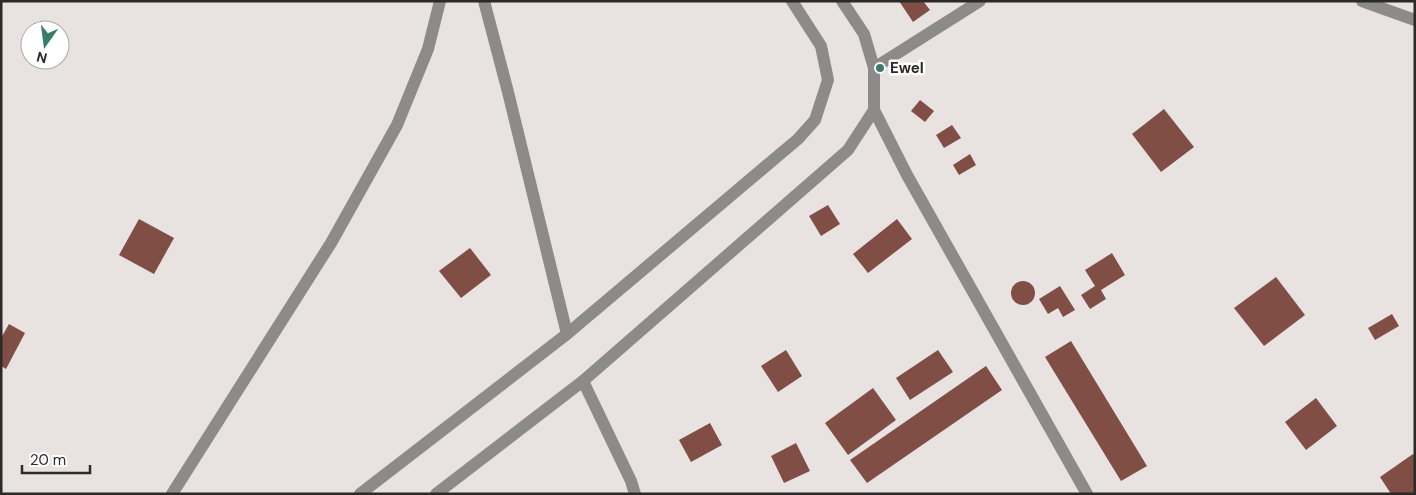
<svg xmlns="http://www.w3.org/2000/svg" width="1416" height="495" font-family="'DM Sans',sans-serif">
<rect width="100%" height="100%" fill="#e8e2e1"/>
<g fill="#814e46">
<polygon points="899,1 923,1 930,10 913,22"/>
<polygon points="920,100 934,111 925,122 911,111"/>
<polygon points="1164,109 1194,147 1161,172 1132,134"/>
<polygon points="952,125 961,138 944,148 936,135"/>
<polygon points="970,154 976,165 959,175 953,165"/>
<polygon points="828,205 840,224 821,236 809,216"/>
<polygon points="139,219 174,238 154,274 119,255"/>
<polygon points="897,219 912,239 868,273 853,254"/>
<polygon points="470,248 491,275 461,298 439,271"/>
<polygon points="1112,253 1125,275 1101,290 1106,299 1090,309 1081,295 1095,286 1085,270"/>
<polygon points="1276,277 1305,315 1264,346 1234,308"/>
<circle cx="1023" cy="293" r="12"/>
<polygon points="1060,286 1075,310 1063,317 1058,308 1048,314 1039,299"/>
<polygon points="1392,314 1399,326 1375,340 1368,328"/>
<polygon points="9,324 25,333 6,369 1,366 1,338"/>
<polygon points="1071,341 1147,466 1121,481 1045,357"/>
<polygon points="786,350 802,376 778,392 761,366"/>
<polygon points="938,350 953,372 910,400 896,378"/>
<polygon points="986,366 1002,390 867,483 850,460"/>
<polygon points="873,388 896,420 848,455 825,423"/>
<polygon points="1316,398 1337,426 1306,450 1285,422"/>
<polygon points="710,423 722,445 691,462 679,440"/>
<polygon points="796,443 810,471 784,483 771,456"/>
<polygon points="1413,454 1415,457 1415,494 1391,494 1380,477"/>
</g>
<g fill="none" stroke-linecap="round" stroke-linejoin="round">
<g stroke="#8d8b8a" stroke-width="12">
<polyline points="484,1 508,92 567,334"/>
<polyline points="1362,1 1415,20"/>
<polyline points="874,68 980,1"/>
<polyline points="874,110 907,175 1087,494"/>
<polyline points="583,381 631,481 635,494"/>
<polyline points="172,494 331,243 397,125 428,49 440,1"/>
<polyline points="360,494 567,334 798,139 815,120 828,80 821,46 792,1"/>
<polyline points="436,494 583,381 848,150 874,110 874,68 864,34 842,1"/>
</g>
</g>
<circle fill="#3a7b6b" stroke="#fff" stroke-width="2" cx="880" cy="68" r="5"/>
<g text-anchor="middle" stroke-width="5" stroke-linejoin="round" paint-order="stroke">
<g font-size="15" font-weight="bold" fill="#2c2929" stroke="#fff" text-anchor="start">
<text x="890" y="73">Ewel</text>
</g>
</g>
<rect width="1416" height="495" fill="none" stroke="#2c2929" stroke-width="5"/>
<g transform="translate(45 45) rotate(194)"><circle r="24" fill="#ffffff" stroke="#aba9a9"/>
<path d="M0-4L9 19L0 12L-9 19Z" fill="#3a7b6b"/>
<text y="-8" font-size="14" font-weight="bold" text-anchor="middle" fill="#2c2929">N</text>
</g>
<path d="M22 465v8h68v-8" fill="none" stroke="#2c2929" stroke-width="2.5"/>
<text x="30" y="465" font-size="15" fill="#2c2929" stroke="#ffffff" stroke-width="4" paint-order="stroke">20 m</text>
</svg>
